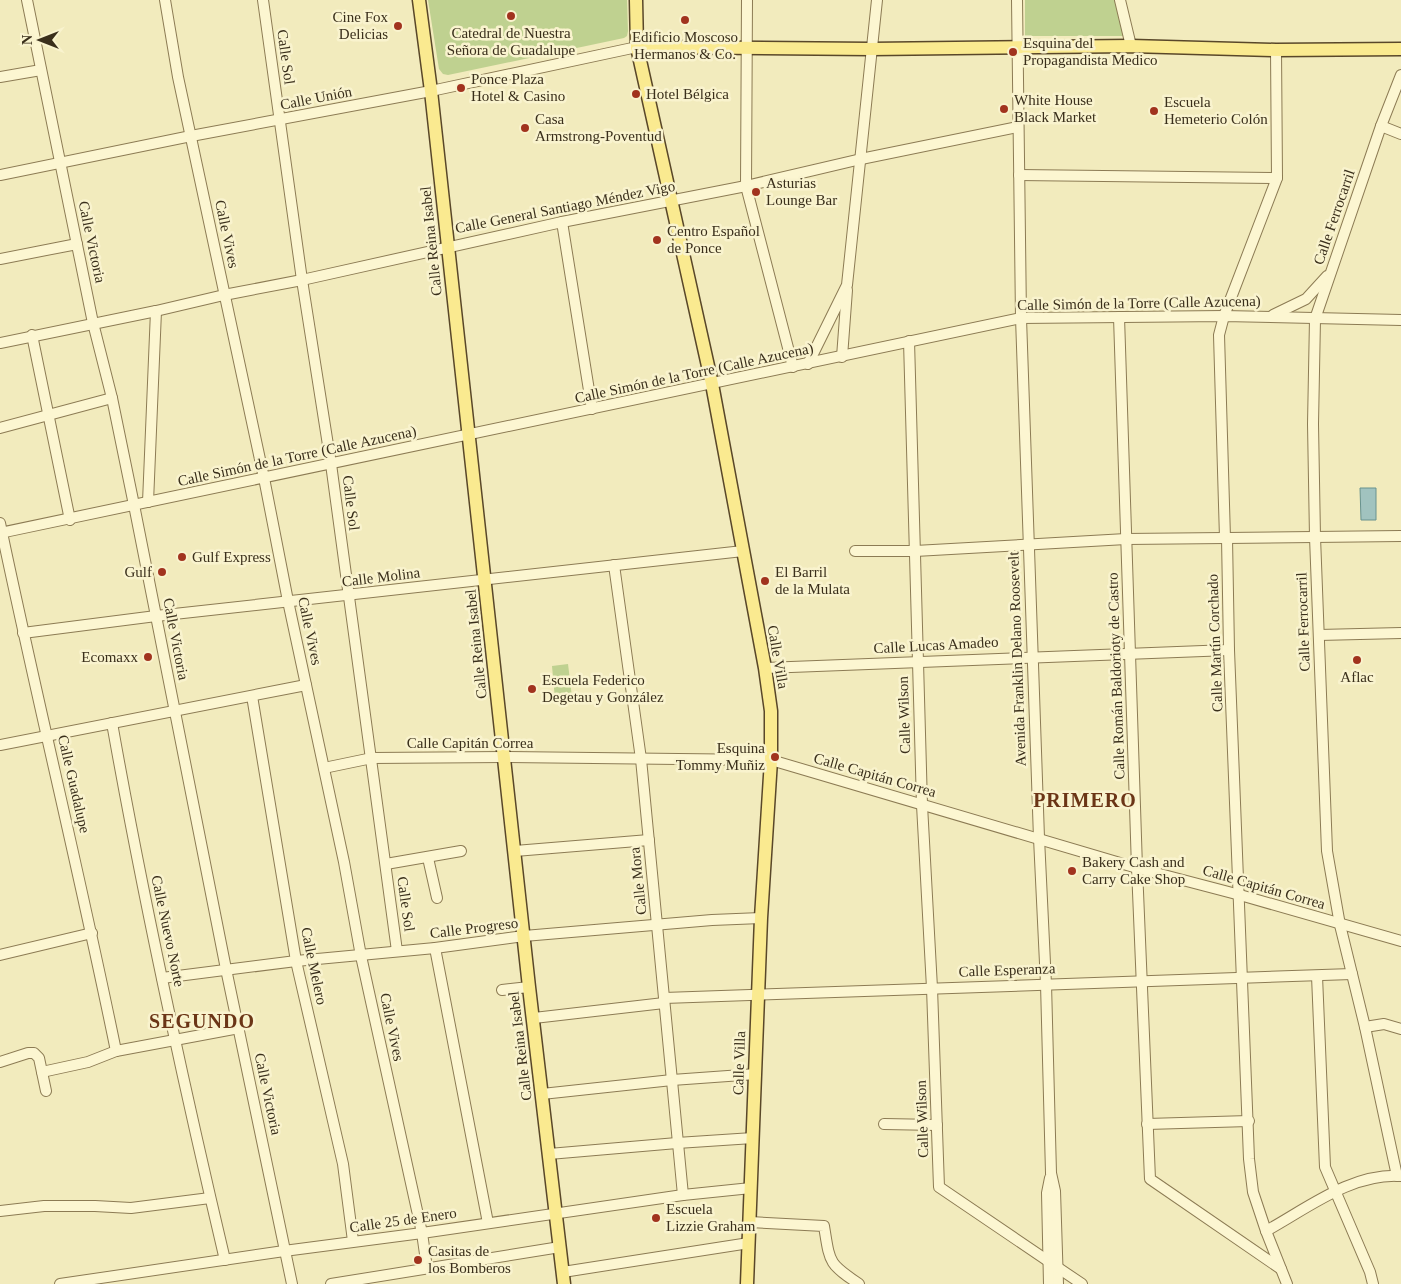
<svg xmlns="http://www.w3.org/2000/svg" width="1401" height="1284" font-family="Georgia,serif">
<rect width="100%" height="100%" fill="#f2ebbd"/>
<g fill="#bfd190">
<polygon points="428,0 627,0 628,31 627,36 624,38 448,75 443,74 439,69"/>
<polygon points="1025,0 1116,0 1124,36 1025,36"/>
<polygon points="568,664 572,697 555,699 552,666"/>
</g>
<polygon fill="#a1c3bf" stroke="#68928e" points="1360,488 1376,488 1376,520 1361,520"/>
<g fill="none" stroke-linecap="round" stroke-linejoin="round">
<defs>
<g id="minor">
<polyline points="27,0 93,323 112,398 134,505 226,969 292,1284"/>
<polyline points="165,0 178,77 264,478 288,601 344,862 361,956 422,1233 427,1268"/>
<polyline points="263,0 302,280 331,464 397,951"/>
<polyline points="747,0 746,186 793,367"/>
<polyline points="1017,0 1021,318 1039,838 1046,984 1051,1173 1055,1191 1058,1284"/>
<polyline points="1120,0 1131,46"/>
<polyline points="1276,50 1277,178 1224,316 1219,335 1225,538 1227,538 1229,650 1249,1159 1253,1192 1266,1231 1287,1284"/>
<polyline points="0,77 41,70"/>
<polyline points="1381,126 1401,134"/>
<polyline points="0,175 191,136 431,91 637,47"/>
<polyline points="1019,175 1277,178"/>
<polyline points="562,222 592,409"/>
<polyline points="0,259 77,244"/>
<polyline points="1273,315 1306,299 1327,276"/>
<polyline points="1119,317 1137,868 1150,1179 1281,1269"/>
<polyline points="32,335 70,520"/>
<polyline points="909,341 922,805 932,988 939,1187 1082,1284"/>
<polyline points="0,343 156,311 224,295 302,280 562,222 746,186 861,159 1018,127"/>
<polyline points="842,357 847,290"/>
<polyline points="808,364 847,285 877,0"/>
<polyline points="0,428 112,398"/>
<polyline points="148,502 156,311"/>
<path d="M 0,523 C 37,700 80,875 116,1051"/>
<polyline points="0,533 1021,318 1224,316 1401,320"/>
<polyline points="1227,538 1401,536"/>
<polyline points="855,551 915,551 1126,539 1225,538"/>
<polyline points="614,565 641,759 683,1195"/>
<polyline points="23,633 156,616 743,551"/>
<polyline points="1319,635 1401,633"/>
<polyline points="765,668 1229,650"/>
<polyline points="252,696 296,961 343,1164 353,1241"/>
<path d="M 112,723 C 144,903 183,1082 225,1260"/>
<polyline points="0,745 306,685"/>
<polyline points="324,768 372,758 504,757 771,760 1137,868 1240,895 1401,941"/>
<polyline points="515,851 649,840"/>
<polyline points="428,858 437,898"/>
<polyline points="386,864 461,851"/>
<polyline points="435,948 488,1223"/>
<polyline points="0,955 92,933"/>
<polyline points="1317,976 1325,1167 1370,1272 1373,1284"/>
<polyline points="162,978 296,961 435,948 524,936 712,920 761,918"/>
<polyline points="502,990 529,987"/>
<polyline points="664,998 1352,974"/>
<polyline points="534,1018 664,1003"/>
<polyline points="1365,1027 1384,1024 1401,1029"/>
<polyline points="0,1062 28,1053 34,1053 39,1058 46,1091"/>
<polyline points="42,1072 88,1062 116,1051 239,1028"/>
<polyline points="542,1094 672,1080 756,1074"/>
<polyline points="884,1124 937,1125"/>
<polyline points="1147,1124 1249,1121"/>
<polyline points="549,1154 677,1143 753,1138"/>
<polyline points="1397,1176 1365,1027 1340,925 1327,851 1315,537 1313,424 1315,319 1381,126 1401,75"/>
<polyline points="0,1211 44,1206 95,1206 131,1208 210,1198"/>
<path d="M 750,1222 L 824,1226 C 830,1263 828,1263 859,1284"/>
<path d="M 1266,1231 C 1308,1208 1351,1173 1401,1176"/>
<polyline points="563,1272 749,1243"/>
<polyline points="60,1284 284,1251 422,1233 683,1195 751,1188"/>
<polyline points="331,1284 560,1247"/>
<polyline points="1049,1284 1047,1193 1050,1178"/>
</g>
<g id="major">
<polyline points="419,0 431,91 529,987 564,1284"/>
<polyline points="636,0 637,47 712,384 765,668 771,711 771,760 761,918 747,1284"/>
<polyline points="637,47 871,49 1131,46 1276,50 1401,49"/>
</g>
</defs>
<use href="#minor" stroke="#8c7b54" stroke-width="12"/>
<use href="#major" stroke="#594729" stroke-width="15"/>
<use href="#minor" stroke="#fcf6d1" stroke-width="10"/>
<use href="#major" stroke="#faea90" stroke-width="12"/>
</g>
<g fill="#a1331e" stroke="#f9f3ce" stroke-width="2">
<circle cx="511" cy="16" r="5"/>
<circle cx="685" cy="20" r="5"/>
<circle cx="398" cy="26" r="5"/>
<circle cx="1013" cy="52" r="5"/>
<circle cx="461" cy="88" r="5"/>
<circle cx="636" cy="94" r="5"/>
<circle cx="1004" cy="109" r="5"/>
<circle cx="1154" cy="111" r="5"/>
<circle cx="525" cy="128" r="5"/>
<circle cx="756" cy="192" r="5"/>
<circle cx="657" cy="240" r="5"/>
<circle cx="182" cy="557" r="5"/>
<circle cx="162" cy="572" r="5"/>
<circle cx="765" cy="581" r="5"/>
<circle cx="148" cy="657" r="5"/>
<circle cx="1357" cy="660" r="5"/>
<circle cx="532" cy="689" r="5"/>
<circle cx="775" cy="757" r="5"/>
<circle cx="1072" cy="871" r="5"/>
<circle cx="656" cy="1218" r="5"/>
<circle cx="418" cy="1260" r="5"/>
</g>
<g text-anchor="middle" stroke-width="5" stroke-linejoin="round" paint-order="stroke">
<g font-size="15" fill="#3a2f1b" stroke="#f9f3ce" text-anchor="start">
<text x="388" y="22" text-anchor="end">Cine Fox<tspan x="388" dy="17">Delicias</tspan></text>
<text x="511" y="38" text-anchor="middle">Catedral de Nuestra<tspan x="511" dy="17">Señora de Guadalupe</tspan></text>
<text x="685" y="42" text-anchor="middle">Edificio Moscoso<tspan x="685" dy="17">Hermanos &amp; Co.</tspan></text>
<text x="1023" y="48">Esquina del<tspan x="1023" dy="17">Propagandista Medico</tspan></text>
<text x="471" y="84">Ponce Plaza<tspan x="471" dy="17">Hotel &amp; Casino</tspan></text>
<text x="646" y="99">Hotel Bélgica</text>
<text x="1014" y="105">White House<tspan x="1014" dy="17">Black Market</tspan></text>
<text x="1164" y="107">Escuela<tspan x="1164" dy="17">Hemeterio Colón</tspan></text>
<text x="535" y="124">Casa<tspan x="535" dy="17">Armstrong-Poventud</tspan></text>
<text x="766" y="188">Asturias<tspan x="766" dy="17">Lounge Bar</tspan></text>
<text x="667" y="236">Centro Español<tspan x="667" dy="17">de Ponce</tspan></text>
<text x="192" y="562">Gulf Express</text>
<text x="152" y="577" text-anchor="end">Gulf</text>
<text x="775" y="577">El Barril<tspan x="775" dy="17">de la Mulata</tspan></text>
<text x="138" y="662" text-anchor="end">Ecomaxx</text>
<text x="1357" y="682" text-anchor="middle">Aflac</text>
<text x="542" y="685">Escuela Federico<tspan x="542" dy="17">Degetau y González</tspan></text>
<text x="765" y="753" text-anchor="end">Esquina<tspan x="765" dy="17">Tommy Muñiz</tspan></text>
<text x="1082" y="867">Bakery Cash and<tspan x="1082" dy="17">Carry Cake Shop</tspan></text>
<text x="666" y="1214">Escuela<tspan x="666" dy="17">Lizzie Graham</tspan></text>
<text x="428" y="1256">Casitas de<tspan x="428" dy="17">los Bomberos</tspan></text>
</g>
<g font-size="15" fill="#3a2f1b" stroke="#f9f3ce">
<text transform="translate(286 57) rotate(82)" y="5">Calle Sol</text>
<text transform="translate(316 98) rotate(-11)" y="5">Calle Unión</text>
<text transform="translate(565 207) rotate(-11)" y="5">Calle General Santiago Méndez Vigo</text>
<text transform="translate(1334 217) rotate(-71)" y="5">Calle Ferrocarril</text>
<text transform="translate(227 234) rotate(78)" y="5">Calle Vives</text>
<text transform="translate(431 241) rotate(-96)" y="5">Calle Reina Isabel</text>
<text transform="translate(92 242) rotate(78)" y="5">Calle Victoria</text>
<text transform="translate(1139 303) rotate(-1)" y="5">Calle Simón de la Torre (Calle Azucena)</text>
<text transform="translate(694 373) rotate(-12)" y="5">Calle Simón de la Torre (Calle Azucena)</text>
<text transform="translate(297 456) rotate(-12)" y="5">Calle Simón de la Torre (Calle Azucena)</text>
<text transform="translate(351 503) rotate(83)" y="5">Calle Sol</text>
<text transform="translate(381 577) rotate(-7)" y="5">Calle Molina</text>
<text transform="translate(1303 622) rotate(-92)" y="5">Calle Ferrocarril</text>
<text transform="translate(310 631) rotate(78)" y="5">Calle Vives</text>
<text transform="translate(176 639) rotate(79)" y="5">Calle Victoria</text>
<text transform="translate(1215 643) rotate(-92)" y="5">Calle Martín Corchado</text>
<text transform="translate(476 644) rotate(-96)" y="5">Calle Reina Isabel</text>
<text transform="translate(936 645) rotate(-3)" y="5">Calle Lucas Amadeo</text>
<text transform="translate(778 657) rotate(80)" y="5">Calle Villa</text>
<text transform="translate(1017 659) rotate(-92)" y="5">Avenida Franklin Delano Roosevelt</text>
<text transform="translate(1116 676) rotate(-92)" y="5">Calle Román Baldorioty de Castro</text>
<text transform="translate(904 715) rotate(-92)" y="5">Calle Wilson</text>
<text x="470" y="748">Calle Capitán Correa</text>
<text transform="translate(875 775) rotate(16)" y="5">Calle Capitán Correa</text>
<text transform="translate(74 784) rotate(77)" y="5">Calle Guadalupe</text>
<text transform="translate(638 881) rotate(-96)" y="5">Calle Mora</text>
<text transform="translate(1264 887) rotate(16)" y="5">Calle Capitán Correa</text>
<text transform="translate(406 904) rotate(82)" y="5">Calle Sol</text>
<text transform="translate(474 928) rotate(-7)" y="5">Calle Progreso</text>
<text transform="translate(168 931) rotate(78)" y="5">Calle Nuevo Norte</text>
<text transform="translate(314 966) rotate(78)" y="5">Calle Melero</text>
<text transform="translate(1007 970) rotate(-2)" y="5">Calle Esperanza</text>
<text transform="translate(392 1027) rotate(78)" y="5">Calle Vives</text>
<text transform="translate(520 1046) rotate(-97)" y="5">Calle Reina Isabel</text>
<text transform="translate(739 1063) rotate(-88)" y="5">Calle Villa</text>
<text transform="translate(268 1094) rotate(78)" y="5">Calle Victoria</text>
<text transform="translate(922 1119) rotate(-92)" y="5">Calle Wilson</text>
<text transform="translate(403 1220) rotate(-8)" y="5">Calle 25 de Enero</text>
</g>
<g font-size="20" font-weight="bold" letter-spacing="1" fill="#6b3516" stroke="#f9f3ce">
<text x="1085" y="807">PRIMERO</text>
<text x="202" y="1028">SEGUNDO</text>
</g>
</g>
<g transform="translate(40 40) rotate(270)" stroke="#f9f3ce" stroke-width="4" paint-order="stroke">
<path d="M0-4L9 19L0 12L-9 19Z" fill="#3a2f1b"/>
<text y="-8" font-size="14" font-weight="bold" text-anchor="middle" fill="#3a2f1b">N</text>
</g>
</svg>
